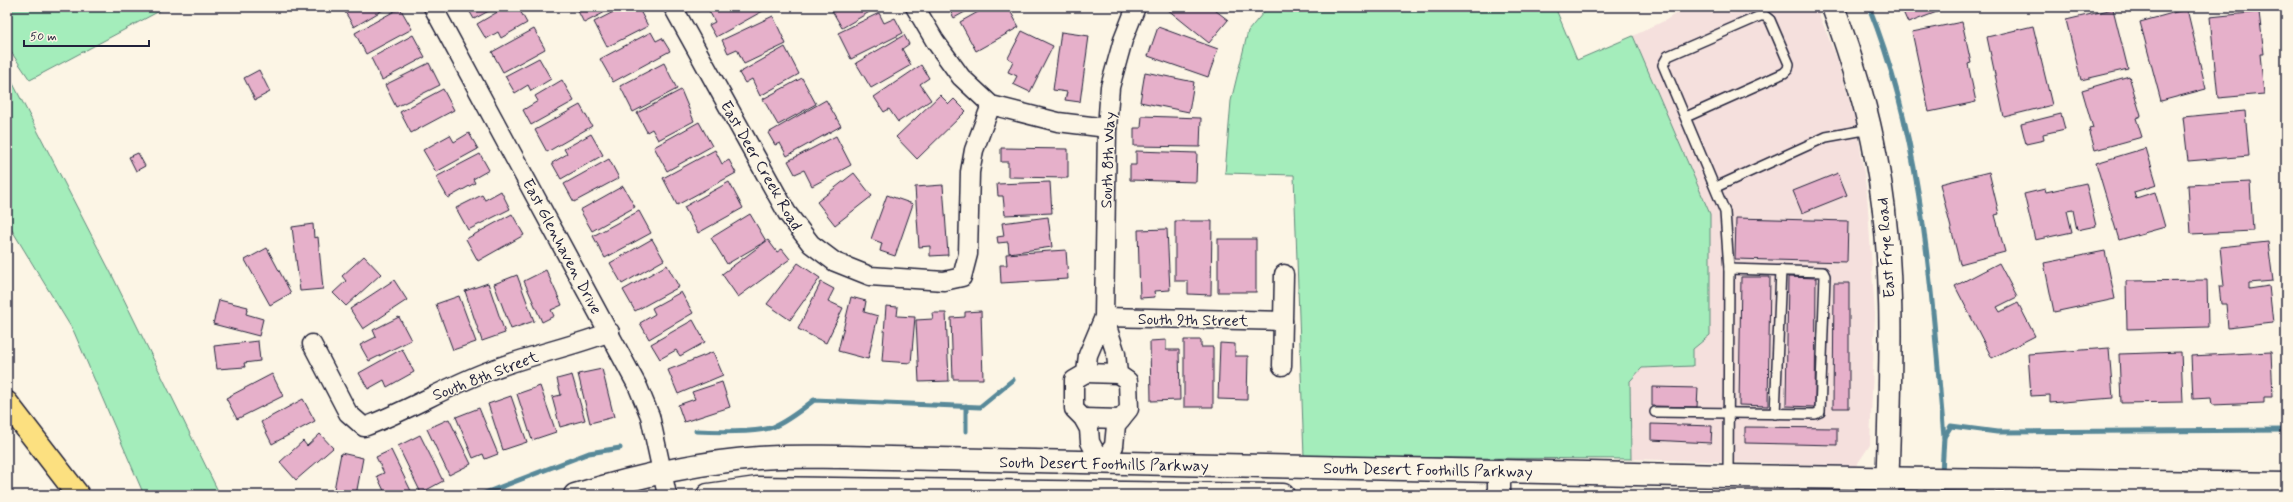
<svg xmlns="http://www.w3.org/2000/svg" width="2293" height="502" font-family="Mynerve,sans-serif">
<rect width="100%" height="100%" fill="#fcf5e5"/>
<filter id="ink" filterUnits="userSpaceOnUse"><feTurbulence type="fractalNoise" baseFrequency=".025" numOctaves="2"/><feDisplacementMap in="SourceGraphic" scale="8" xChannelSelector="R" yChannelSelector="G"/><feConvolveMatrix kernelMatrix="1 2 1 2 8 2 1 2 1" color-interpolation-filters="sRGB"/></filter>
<g filter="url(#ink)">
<polygon fill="#f5e0dd" points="1685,7 1816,7 1838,61 1857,125 1867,194 1875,315 1870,445 1856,466 1631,459 1630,381 1642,368 1693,366 1693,349 1710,335 1710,214 1633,36 1666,20"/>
<g fill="#a4edbb" stroke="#63887b">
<polygon points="7,7 167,7 30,80 7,46"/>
<polygon points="1268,7 1555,7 1577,60 1633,36 1710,214 1710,335 1693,349 1693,366 1642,368 1630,381 1631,459 1304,457 1294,175 1225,173 1231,101 1248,31"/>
<polygon points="7,72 111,273 220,495 144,495 74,332 7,222"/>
</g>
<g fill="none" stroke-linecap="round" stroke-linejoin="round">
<g stroke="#598999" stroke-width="5">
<path d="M 1869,7 C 1924,143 1931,293 1944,437"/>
<path d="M 696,431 C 714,432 757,433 773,427 C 788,421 801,410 814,400 L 980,407 L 1013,380"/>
<polyline points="966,431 966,406"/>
<polyline points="1942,473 1944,437 1951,426 1997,432 2286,430"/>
<polyline points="480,495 589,453 620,448"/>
<polyline points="1941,495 1941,483"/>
</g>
</g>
<g fill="#e6b0ca" stroke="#22223b">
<polygon points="342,7 388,7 354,27"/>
<polygon points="467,7 496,7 474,19"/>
<polygon points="506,7 518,7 527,23 501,38 498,32 486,39 477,24"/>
<polygon points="576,7 615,7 584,23"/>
<polygon points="623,7 638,7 648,26 607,47 594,22"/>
<polygon points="707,7 770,7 716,37 709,25 715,22"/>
<polygon points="830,7 878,7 842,28"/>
<polygon points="948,7 974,7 954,18"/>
<polygon points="987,7 1008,7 1019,27 976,51 960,22"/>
<polygon points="1169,7 1211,7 1228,20 1209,43 1167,9"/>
<polygon points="1901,7 1950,7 1908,23"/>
<polygon points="400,8 412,29 366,54 355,33"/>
<polygon points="2113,9 2128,69 2081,80 2066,20"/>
<polygon points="2187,9 2206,89 2161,101 2140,22"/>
<polygon points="2259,12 2264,54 2260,54 2264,94 2218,98 2210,17"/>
<polygon points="879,13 884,23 895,18 903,33 851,59 838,33"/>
<polygon points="2284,14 2286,14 2286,43"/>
<polygon points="773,16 786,44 744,64 737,49 728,53 722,40"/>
<polygon points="1962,22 1971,63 1968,64 1976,102 1929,112 1912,32"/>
<polygon points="2033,26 2052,105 2004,117 1987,37"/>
<polygon points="1158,27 1218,49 1208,77 1148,56"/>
<polygon points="534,29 545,49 503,72 492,52"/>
<polygon points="1022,31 1053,46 1030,92 1013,84 1017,76 1008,72 1013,61 1008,58"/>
<polygon points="651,32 656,41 662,38 670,51 613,82 600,59"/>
<polygon points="1061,32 1089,36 1080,102 1065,100 1067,92 1053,90"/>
<polygon points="413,35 425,57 382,80 371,58"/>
<polygon points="904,35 909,44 902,49 911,65 871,88 856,63"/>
<polygon points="785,47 799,74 760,96 752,79 745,83 739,73"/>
<polygon points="539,58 551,79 531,91 528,85 515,93 505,76"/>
<polygon points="429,63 440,85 396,107 385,85"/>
<polygon points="664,63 677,89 633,112 620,86"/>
<polygon points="921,65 929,78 920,84 931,100 898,122 889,109 884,112 874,97"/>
<polygon points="259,70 270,92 255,100 244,78"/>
<polygon points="1145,72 1194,82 1189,112 1140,102"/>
<polygon points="2129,76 2141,116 2136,118 2142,137 2095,150 2089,129 2093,128 2082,90"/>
<polygon points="802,78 816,104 778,125 763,99"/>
<polygon points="562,80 574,101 531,125 523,110 538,101 535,96"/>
<polygon points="443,89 454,110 411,133 400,112"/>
<polygon points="681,90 694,121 658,140 652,129 647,132 637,113"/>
<polygon points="940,95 949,104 954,99 966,111 917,159 896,137"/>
<polygon points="826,100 841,126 787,156 780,143 775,145 768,133"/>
<polygon points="580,105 592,126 547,152 535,130"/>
<polygon points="2245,111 2249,156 2188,161 2183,117"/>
<polygon points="2061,114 2065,129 2043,134 2044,140 2026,144 2021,124"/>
<polygon points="1142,116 1201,118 1200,147 1134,146 1134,128 1141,128"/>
<polygon points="699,122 712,146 667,171 654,147"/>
<polygon points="469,133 478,149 436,172 423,150 450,135 454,142"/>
<polygon points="591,134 603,155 561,179 552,163 567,154 564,149"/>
<polygon points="836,136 851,165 812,186 804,170 795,174 788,161"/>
<polygon points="1001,148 1068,149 1068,178 1008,177 1008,162 1001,162"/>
<polygon points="2146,148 2157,185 2134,192 2136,198 2155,192 2165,227 2119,240 2096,163"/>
<polygon points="715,150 722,164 729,160 736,173 677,205 663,178"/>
<polygon points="1136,151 1197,153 1196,182 1130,180 1130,165 1136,165"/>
<polygon points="138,153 145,166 136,171 129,157"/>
<polygon points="480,154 489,170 473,179 475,183 448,198 436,177"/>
<polygon points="609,159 619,178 574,202 564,184"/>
<polygon points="1989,172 1999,214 1995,215 2005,252 1960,264 1940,184"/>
<polygon points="854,173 872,196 835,225 817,202"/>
<polygon points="1838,173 1847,195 1802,213 1793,191"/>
<polygon points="729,182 743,208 698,233 684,207"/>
<polygon points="1050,182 1052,213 1005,215 1003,196 998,196 997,184"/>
<polygon points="2250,182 2253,231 2191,234 2188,185"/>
<polygon points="2086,183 2096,226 2077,230 2073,210 2067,211 2072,232 2035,240 2024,194 2045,189 2046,192"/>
<polygon points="943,185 948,255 930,256 930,246 919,247 915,187"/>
<polygon points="623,186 635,207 592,231 580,210"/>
<polygon points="501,191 510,209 468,230 456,208 482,195 485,200"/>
<polygon points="887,195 913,204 895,256 880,251 882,243 871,239"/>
<polygon points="639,211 651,233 605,258 593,236"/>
<polygon points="512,214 524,235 478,261 466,239"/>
<polygon points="750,214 766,241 727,264 711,238"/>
<polygon points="1048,217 1052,247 1009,253 1008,242 998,243 997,237 1004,236 1002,223"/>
<polygon points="1736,218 1848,221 1847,262 1735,259"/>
<polygon points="1175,221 1212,221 1211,295 1188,294 1188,281 1175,281"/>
<polygon points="313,224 314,238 318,237 323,289 300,291 292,227"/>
<polygon points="1167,229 1170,290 1154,291 1155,297 1140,298 1138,230"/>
<polygon points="652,239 664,260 622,284 610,263"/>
<rect x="1218" y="239" width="38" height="53"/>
<polygon points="768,240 777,252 782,249 790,259 738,297 722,274"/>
<polygon points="2268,242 2273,281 2249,283 2249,289 2269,286 2273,323 2228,328 2226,304 2221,304 2219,286 2224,286 2220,247"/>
<polygon points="267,248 291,293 270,305 245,260"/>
<polygon points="1066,250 1068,279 1001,283 1000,265 1007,265 1006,254"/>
<polygon points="2105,251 2115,299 2054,312 2044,263"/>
<polygon points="364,256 381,274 346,306 333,293 346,281 342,276"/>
<polygon points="798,263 820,278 790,320 767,304"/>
<polygon points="1999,263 2017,297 1997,307 2000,312 2018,303 2035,336 1992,358 1955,286"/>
<polygon points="667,265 679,287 635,311 623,290"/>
<polygon points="546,270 562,305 551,310 554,316 542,322 524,281"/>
<polygon points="517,275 534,321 511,329 494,284"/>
<polygon points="1741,277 1770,277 1768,406 1739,405"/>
<polygon points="1788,277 1816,278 1815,407 1786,406"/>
<polygon points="394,280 407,300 363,329 350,309"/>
<polygon points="2207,280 2208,327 2127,329 2126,281"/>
<polygon points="821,282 834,289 828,301 843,308 826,343 798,329"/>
<polygon points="488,283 505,333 482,341 465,291"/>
<polygon points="1834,283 1849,283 1849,408 1833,408"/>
<polygon points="681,292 693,313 649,339 640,323 655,314 652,308"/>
<polygon points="459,296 476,342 453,350 436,304"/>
<polygon points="851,297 866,301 864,312 878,316 868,359 838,351"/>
<polygon points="219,300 248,307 246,314 263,319 259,336 213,324"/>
<polygon points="886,306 898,307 897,316 915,317 911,363 882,361"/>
<polygon points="981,311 983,379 953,379 951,318 965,317 965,312"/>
<polygon points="932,313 946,313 949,381 919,382 916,320 933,319"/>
<polygon points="399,317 411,340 369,361 360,345 376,337 373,330"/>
<polygon points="693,320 705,342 680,356 676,350 660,359 651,344"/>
<polygon points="1166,340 1166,350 1179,350 1180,400 1151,401 1150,341"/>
<polygon points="1184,340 1201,340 1201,347 1213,347 1213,407 1184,407"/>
<polygon points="258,341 260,361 244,363 245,367 217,369 214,346"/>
<polygon points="1220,343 1235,344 1235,356 1248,356 1247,400 1218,399"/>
<polygon points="2109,348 2113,398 2050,403 2050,395 2031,396 2028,354"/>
<polygon points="402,349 414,372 387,387 384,380 368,389 359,373"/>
<polygon points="713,352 723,375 678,394 668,370"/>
<polygon points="2181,352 2183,402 2121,403 2119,354"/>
<polygon points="2271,352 2273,397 2264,397 2264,403 2212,405 2211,398 2193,399 2191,356"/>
<polygon points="602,369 614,417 590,423 578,374"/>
<polygon points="272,374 283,396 237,419 226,398"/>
<polygon points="572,375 585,420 560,427 552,397 561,395 557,379"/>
<polygon points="722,382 730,407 684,422 678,405 695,399 692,392"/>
<polygon points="540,386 556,432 532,440 517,394"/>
<polygon points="1652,387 1698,388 1697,407 1652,406"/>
<polygon points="511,396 527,442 503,450 488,404"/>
<polygon points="303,399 315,421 272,444 261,422"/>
<polygon points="479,408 498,454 485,459 483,454 473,458 456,417"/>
<polygon points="449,419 471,464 449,475 427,429"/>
<polygon points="1651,424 1712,426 1711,443 1651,440"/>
<polygon points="1745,427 1837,428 1837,445 1745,443"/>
<polygon points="320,434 333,448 296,480 280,462 303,441 307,446"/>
<polygon points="420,435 443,481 421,493 398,446"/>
<polygon points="391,450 412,493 408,495 386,495 377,476 384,473 376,457"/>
<polygon points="341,453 363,458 356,495 333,495"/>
</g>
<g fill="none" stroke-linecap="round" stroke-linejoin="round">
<defs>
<g id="lane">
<polyline points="1686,117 1784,73 1788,69 1789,64 1770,20 1765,16 1760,16 1668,56 1663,65 1725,212 1729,269 1728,476"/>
<polyline points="1716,187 1826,137 1870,129"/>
<polyline points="1655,412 1815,414 1820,412 1825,276 1823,272 1729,269"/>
<polyline points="1775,414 1781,270"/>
</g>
<g id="street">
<polyline points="433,7 638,387 650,416 667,495"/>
<polyline points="673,7 787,213 811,244 835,262 870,276 944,281 962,277 968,254 970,172 974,150 991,105"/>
<polyline points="915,7 935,41 961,77 991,105 1058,122 1107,128"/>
<polyline points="1104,317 1088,355 1086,373 1074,380 1074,409 1083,418 1089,429 1090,442 1101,463 1114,446 1116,425 1129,409 1128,381 1118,374 1116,354 1104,317 1107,128 1110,87 1123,40 1136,7"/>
<polyline points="1104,317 1283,321"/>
<path d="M 312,344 L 348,413 L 364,427 C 408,411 447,386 491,370 C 530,355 571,347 610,332"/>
<polyline points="1282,366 1284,274"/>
<polyline points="1086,373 1118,374"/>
<polyline points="1083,418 1121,419"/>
</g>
<g id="secondary">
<path d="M 1833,7 C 1851,56 1867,106 1876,158 C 1897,268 1890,383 1887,495"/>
<path d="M 575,495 C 635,477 696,462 759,458 C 787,456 815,457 844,457 L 1728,476 L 2286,484"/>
<polyline points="708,495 757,488 1283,495"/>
<polyline points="1499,495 1499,471"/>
</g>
<polyline id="highway" points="7,403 78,495"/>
</defs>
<use href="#lane" stroke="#22223b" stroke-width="12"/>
<use href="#street" stroke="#22223b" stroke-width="21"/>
<use href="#secondary" stroke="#22223b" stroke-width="25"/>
<use href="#highway" stroke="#22223b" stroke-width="25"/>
<use href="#lane" stroke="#fcf5e5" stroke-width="9"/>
<use href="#street" stroke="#fcf5e5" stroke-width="18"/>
<use href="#secondary" stroke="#fcf5e5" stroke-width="22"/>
<use href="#highway" stroke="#fce080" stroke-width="22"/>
</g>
</g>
<g text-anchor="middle" stroke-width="3" stroke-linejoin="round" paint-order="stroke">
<g font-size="16" fill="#22223b" stroke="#fcf5e5">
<text transform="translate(1107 160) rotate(-88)" y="6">South 8th Way</text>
<text transform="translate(762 165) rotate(60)" y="6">East Deer Creek Road</text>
<text transform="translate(563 246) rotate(62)" y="6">East Glenhaven Drive</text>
<text transform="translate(1885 248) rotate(-94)" y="6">East Frye Road</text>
<text transform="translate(1193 319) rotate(1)" y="6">South 9th Street</text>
<text transform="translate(485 375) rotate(-21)" y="6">South 8th Street</text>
<text transform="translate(1104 463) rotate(1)" y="6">South Desert Foothills Parkway</text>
<text transform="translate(1428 469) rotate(1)" y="6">South Desert Foothills Parkway</text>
</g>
</g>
<rect width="2293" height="502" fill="none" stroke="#fcf5e5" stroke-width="24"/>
<rect x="12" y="12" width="2269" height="478" fill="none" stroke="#22223b" stroke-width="1.5" filter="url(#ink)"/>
<path d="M24 40v6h125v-6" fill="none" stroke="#22223b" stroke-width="2"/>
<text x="30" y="40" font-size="12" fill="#22223b" stroke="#fcf5e5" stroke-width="3" paint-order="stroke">50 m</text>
</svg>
